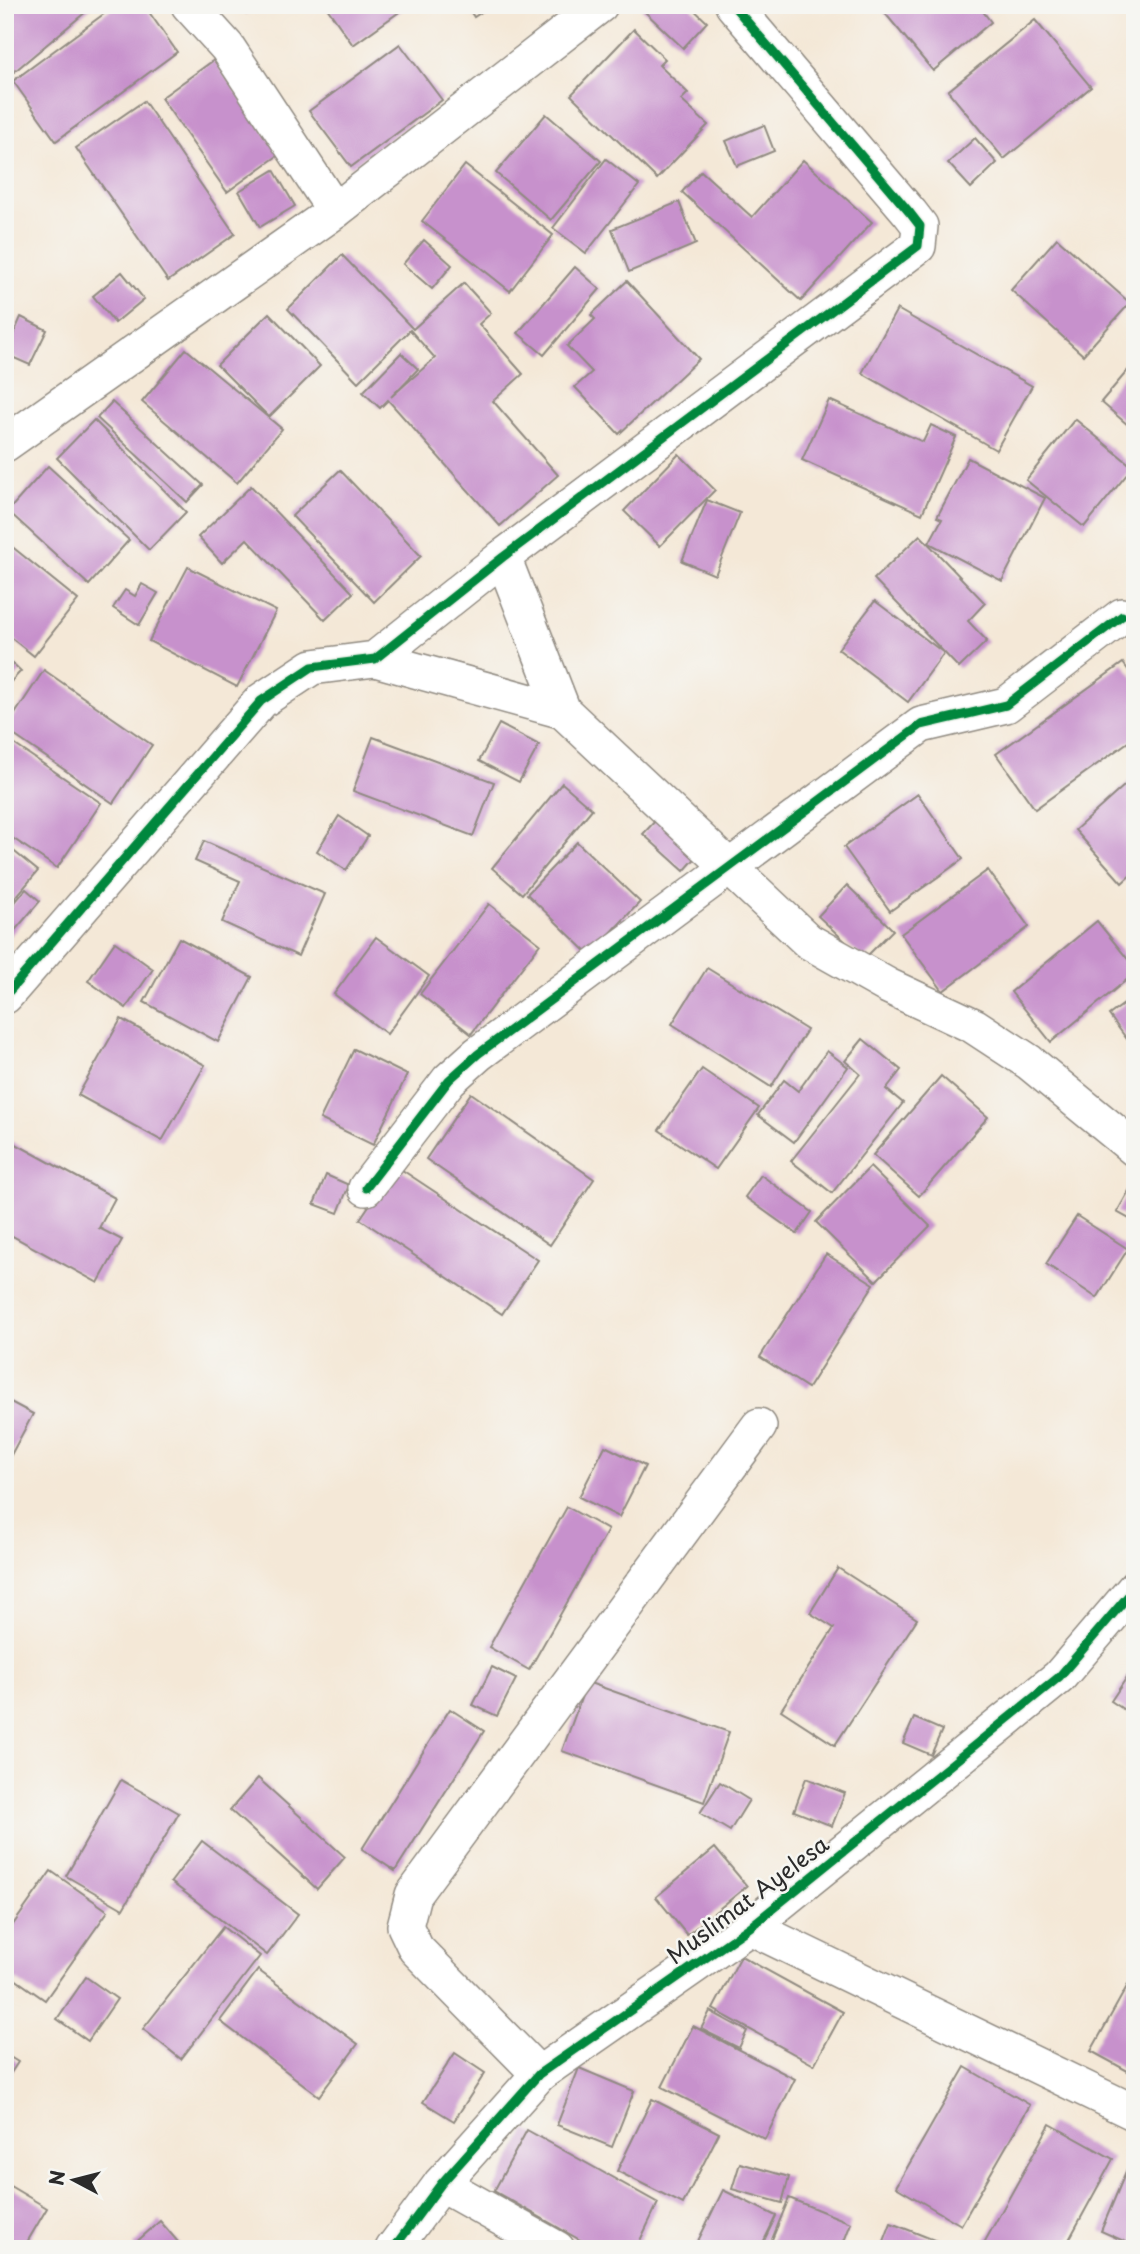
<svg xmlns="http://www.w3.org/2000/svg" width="1140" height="2254" font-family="'Playpen Sans',sans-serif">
<rect width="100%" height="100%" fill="#f6f6f2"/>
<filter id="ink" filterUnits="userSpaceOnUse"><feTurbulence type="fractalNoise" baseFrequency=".0143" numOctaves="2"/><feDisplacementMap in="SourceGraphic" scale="14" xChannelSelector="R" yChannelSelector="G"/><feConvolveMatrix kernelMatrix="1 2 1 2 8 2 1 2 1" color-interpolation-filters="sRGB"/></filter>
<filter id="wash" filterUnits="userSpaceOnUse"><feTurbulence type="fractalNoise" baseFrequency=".00686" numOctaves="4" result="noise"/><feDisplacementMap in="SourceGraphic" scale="28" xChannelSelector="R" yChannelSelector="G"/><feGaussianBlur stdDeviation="1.57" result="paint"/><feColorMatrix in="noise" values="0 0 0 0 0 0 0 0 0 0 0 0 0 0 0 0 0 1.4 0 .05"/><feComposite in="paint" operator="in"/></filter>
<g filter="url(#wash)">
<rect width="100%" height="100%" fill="#f4e8d7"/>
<g id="blocks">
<g fill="#c791cc">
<polygon points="7,5 94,5 9,76 5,71"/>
<polygon points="116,5 144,5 177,52 56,141 13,81"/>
<polygon points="239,5 257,5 246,14"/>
<polygon points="325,5 409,5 353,45"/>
<polygon points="466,5 492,5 474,17"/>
<polygon points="643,5 689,5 707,22 683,48 641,8"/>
<polygon points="892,5 978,5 991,22 933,71 884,12"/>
<polygon points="1035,20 1091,87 1004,159 948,91"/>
<polygon points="634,29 665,59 659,65 688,93 681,100 708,125 657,179 571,95"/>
<polygon points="400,44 442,100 351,167 309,111"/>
<polygon points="214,60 280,154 227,192 161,98"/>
<polygon points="144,101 235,234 168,281 76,148"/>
<polygon points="546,114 601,161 551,220 496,173"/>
<polygon points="764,125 774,151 737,166 726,141"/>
<polygon points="975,138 997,163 971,188 948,163"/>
<polygon points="606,159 639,185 586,253 553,228"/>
<polygon points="803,160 872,222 801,301 682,192 701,171 752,217"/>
<polygon points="465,165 553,235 510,291 422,221"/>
<polygon points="274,170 295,206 260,227 239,191"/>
<polygon points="679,202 696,244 629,272 612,229"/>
<polygon points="1057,238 1130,303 1083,355 1011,290"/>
<polygon points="424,240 452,265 432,289 403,264"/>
<polygon points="342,255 413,329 464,283 491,313 479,324 523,374 493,401 558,475 500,526 388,400 380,408 363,392 401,353 418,369 391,397 435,358 410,330 358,382 288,309"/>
<polygon points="575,267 600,289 544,355 518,333"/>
<polygon points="122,272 144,299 115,323 93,296"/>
<polygon points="627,281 699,359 619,434 575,387 592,372 567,346 595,319 591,315"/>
<polygon points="897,309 1032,386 996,450 862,373"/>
<polygon points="269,313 320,366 269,417 217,365"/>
<polygon points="21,317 47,330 30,365 5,354"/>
<polygon points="186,349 282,429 237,483 142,402"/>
<polygon points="1135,362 1135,431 1101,402"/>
<polygon points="829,400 923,442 931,425 956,437 922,514 802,460"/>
<polygon points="112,402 203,485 187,502 97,418"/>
<polygon points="1075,419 1133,467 1084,527 1026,480"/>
<polygon points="94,420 186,512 149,550 57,458"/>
<polygon points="679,454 715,490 660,546 624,511"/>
<polygon points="968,458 1045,498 1002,581 929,543 942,519 937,517"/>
<polygon points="48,466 129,540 89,585 8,511"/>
<polygon points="340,470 421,556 374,602 292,516"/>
<polygon points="251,486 353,593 325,620 247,539 222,563 198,537"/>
<polygon points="707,500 740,513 715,575 682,561"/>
<polygon points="920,535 985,603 968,621 987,641 959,668 874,579"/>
<polygon points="5,541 78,600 34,656 5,633"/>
<polygon points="188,567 276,611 237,687 149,641"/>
<polygon points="142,584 158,593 139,625 113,608 125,590 135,596"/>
<polygon points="875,601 944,653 908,702 838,649"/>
<polygon points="5,656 21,671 5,688"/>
<polygon points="1123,663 1135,679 1135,737 1035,809 996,754"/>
<polygon points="44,670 152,745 113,803 5,729"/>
<polygon points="499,724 539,745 519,782 479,761"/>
<polygon points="373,737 494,782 473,836 353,791"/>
<polygon points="5,738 101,803 57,868 5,833"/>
<polygon points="1135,776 1135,871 1122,883 1075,830"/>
<polygon points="562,783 592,809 522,894 492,868"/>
<polygon points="918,794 963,859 890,911 844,847"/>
<polygon points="339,816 368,836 346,870 317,851"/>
<polygon points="658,818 699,854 684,871 643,834"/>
<polygon points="204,841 325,894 298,956 222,922 240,881 195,861"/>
<polygon points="577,842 640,902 590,955 527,894"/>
<polygon points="5,844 38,871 5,910"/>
<polygon points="988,870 1029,927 943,991 901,934"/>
<polygon points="847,885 893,930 864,959 818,916"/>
<polygon points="26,889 40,901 5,942 5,914"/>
<polygon points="489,904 540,944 471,1034 420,994"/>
<polygon points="1097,921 1135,968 1135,973 1051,1042 1011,992"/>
<polygon points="376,937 429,976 387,1034 334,994"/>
<polygon points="179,938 252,977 218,1042 144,1002"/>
<polygon points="115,942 153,969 126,1008 88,981"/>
<polygon points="707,968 807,1030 771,1087 672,1024"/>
<polygon points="1135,996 1135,1050 1109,1015"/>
<polygon points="121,1019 205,1065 162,1141 78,1095"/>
<polygon points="863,1039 901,1070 886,1089 903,1103 832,1193 791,1161 860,1074 845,1061"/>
<polygon points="354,1049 407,1075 373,1145 320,1119"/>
<polygon points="827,1051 848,1067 794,1142 758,1115 784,1080 798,1091"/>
<polygon points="702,1069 759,1108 716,1169 659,1130"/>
<polygon points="941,1076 988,1117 919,1196 873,1155"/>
<polygon points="471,1093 594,1179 550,1245 426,1159"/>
<polygon points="5,1138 115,1198 99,1228 122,1240 98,1283 5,1232"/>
<polygon points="396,1166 538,1260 502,1314 360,1219"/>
<polygon points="870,1167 930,1226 876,1281 816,1222"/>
<polygon points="326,1175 349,1185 338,1213 314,1204"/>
<polygon points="761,1175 812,1212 797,1234 745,1197"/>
<polygon points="1130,1189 1135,1192 1135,1222 1117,1212"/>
<polygon points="1077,1216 1128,1249 1097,1298 1046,1264"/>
<polygon points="826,1254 874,1284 808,1388 760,1357"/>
<polygon points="5,1399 33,1414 5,1466"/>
<polygon points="605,1446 645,1466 619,1517 579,1497"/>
<polygon points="567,1507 608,1530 529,1670 489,1647"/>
<polygon points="838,1568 917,1619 835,1745 781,1710 834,1628 810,1613"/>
<polygon points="1135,1665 1135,1717 1111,1701"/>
<polygon points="492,1667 516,1679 497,1716 473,1705"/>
<polygon points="587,1682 729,1732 704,1802 562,1751"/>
<polygon points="450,1709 484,1731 395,1871 362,1849"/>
<polygon points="914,1718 942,1730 931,1755 903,1743"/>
<polygon points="258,1778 345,1857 317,1889 230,1810"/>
<polygon points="806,1778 845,1793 832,1826 794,1811"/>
<polygon points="121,1780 179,1813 123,1909 66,1876"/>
<polygon points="720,1782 749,1800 730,1831 700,1813"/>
<polygon points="202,1841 298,1914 267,1955 171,1882"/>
<polygon points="715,1848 747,1886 687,1935 656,1897"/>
<polygon points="51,1871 108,1911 45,2000 5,1972 5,1936"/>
<polygon points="223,1927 260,1956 181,2059 143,2029"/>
<polygon points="741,1956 843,2012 814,2065 713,2009"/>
<polygon points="258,1970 358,2044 319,2096 220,2021"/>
<polygon points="1135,1972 1135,2075 1091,2051"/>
<polygon points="86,1977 117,1999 88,2041 57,2019"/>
<polygon points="710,2011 747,2031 739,2048 701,2029"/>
<polygon points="693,2026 795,2079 765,2139 662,2087"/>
<polygon points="455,2053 485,2073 454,2121 423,2102"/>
<polygon points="5,2054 18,2062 5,2082"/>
<polygon points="965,2067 1030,2105 961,2225 896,2187"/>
<polygon points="579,2068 634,2091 612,2147 557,2125"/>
<polygon points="652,2099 719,2133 683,2204 617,2171"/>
<polygon points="1050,2124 1113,2159 1064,2249 995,2249 984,2243"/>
<polygon points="527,2130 658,2203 636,2249 596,2249 494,2191"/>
<polygon points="1132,2157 1135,2158 1135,2246 1101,2231"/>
<polygon points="740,2163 789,2177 782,2203 732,2189"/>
<polygon points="5,2183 47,2208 23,2249 5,2249"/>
<polygon points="723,2190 776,2216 760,2249 694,2249"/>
<polygon points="789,2198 851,2223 841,2249 768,2249"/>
<polygon points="160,2221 184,2249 136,2249 133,2245"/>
<polygon points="891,2223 957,2249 881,2249"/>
</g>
</g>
</g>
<g filter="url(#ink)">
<use href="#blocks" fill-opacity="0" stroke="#908a81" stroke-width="2"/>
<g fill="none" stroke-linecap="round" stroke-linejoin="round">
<defs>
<g id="street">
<polyline points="189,5 227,47 335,211"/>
<polyline points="5,444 335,211 600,5"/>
<polyline points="503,557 563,711 808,941 888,986 974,1026 1029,1062 1135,1149"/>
<polyline points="375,659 563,711"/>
<polyline points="5,996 261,701 312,667 375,659 503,557 918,246 920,226 910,213 733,5"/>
<polyline points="366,1188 449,1080 478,1054 921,725 1006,705 1122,616"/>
<polyline points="750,1927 1135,2113"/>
<polyline points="539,2074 416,1949 405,1926 413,1895 759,1426"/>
<polyline points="441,2184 557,2249"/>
<polyline points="393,2249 441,2184 539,2074 750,1927 1059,1677 1135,1588"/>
</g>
</defs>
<use href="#street" stroke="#908a81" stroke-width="38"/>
<use href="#street" stroke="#fff" stroke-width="35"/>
<defs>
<g id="cycleway">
<polyline points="5,996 261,701 312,667 375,659 503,557 918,246 920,226 910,213 733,5"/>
<polyline points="366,1188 449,1080 478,1054 921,725 1006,705 1122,616"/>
<polyline points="393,2249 441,2184 539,2074 750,1927 1059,1677 1135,1588"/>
</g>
</defs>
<use href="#cycleway" stroke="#f6f6f2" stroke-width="13"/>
<use href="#cycleway" stroke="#00873e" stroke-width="9"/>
</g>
</g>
<g text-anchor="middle" stroke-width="5" stroke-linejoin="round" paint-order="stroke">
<g font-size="23" fill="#2b2b2b" stroke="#f6f6f2">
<text transform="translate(748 1900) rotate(-37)" y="8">Muslimat Ayelesa</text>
</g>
</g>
<rect width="1140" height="2254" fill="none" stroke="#f6f6f2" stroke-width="28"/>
<g transform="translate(74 2180) rotate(277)" stroke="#f6f6f2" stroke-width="5" paint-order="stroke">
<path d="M0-5L12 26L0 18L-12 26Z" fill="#2b2b2b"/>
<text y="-10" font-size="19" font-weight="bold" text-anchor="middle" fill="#2b2b2b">N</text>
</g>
</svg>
